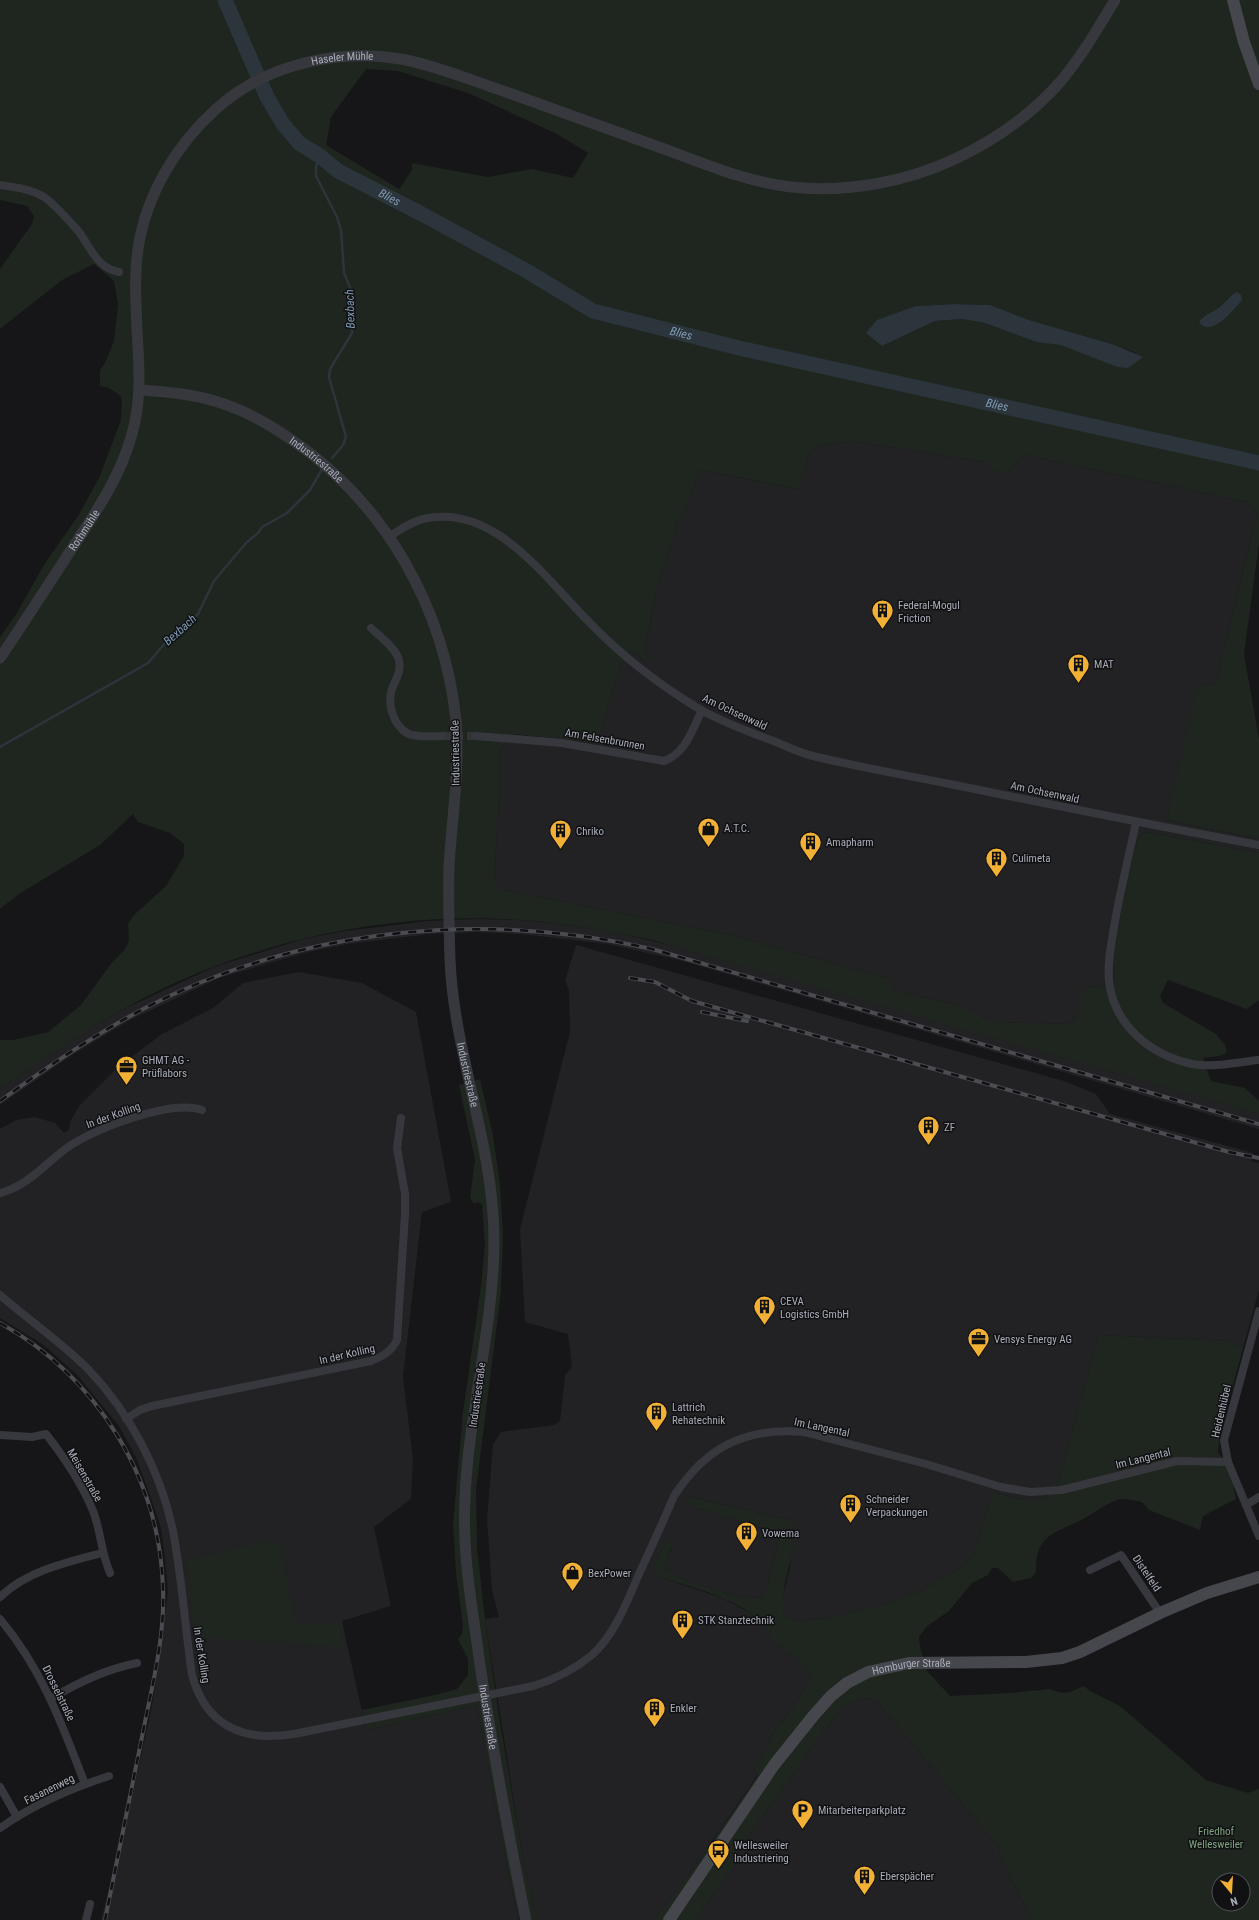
<svg xmlns="http://www.w3.org/2000/svg" width="1259" height="1920" font-family="'Roboto Condensed',sans-serif">
<rect width="100%" height="100%" fill="#161618"/>
<g fill="#222225">
<polygon points="853,441 984,462 996,472 1004,474 1025,455 1247,502 1258,511 1216,683 1203,685 1167,820 1259,839 1259,853 1147,832 1141,835 1137,841 1117,940 1114,974 1115,985 1089,987 1079,1014 1070,1024 992,1022 961,1006 893,990 888,978 735,936 503,890 494,881 500,783 499,751 513,734 597,743 620,667 631,649 644,661 644,653 656,592 678,520 683,515 700,470 798,489 808,454 819,445"/>
<polygon points="477,919 520,920 561,924 610,931 686,949 1223,1103 1259,1114 1259,1129 683,961 608,944 520,934 478,932 430,934 348,944 308,952 219,978 130,1020 72,1055 0,1105 0,1089 63,1045 124,1009 214,967 303,939 345,931 428,921"/>
<polygon points="576,945 1064,1081 1096,1094 1110,1114 1253,1153 1251,1161 1259,1163 1259,1290 1243,1348 1229,1341 1099,1335 1057,1486 1042,1500 1025,1500 992,1492 974,1554 960,1568 921,1591 880,1605 827,1618 798,1621 784,1615 781,1604 790,1567 793,1528 791,1520 688,1496 693,1507 774,1532 779,1539 767,1588 762,1598 735,1596 682,1579 666,1571 665,1562 672,1549 658,1555 653,1570 657,1576 722,1598 749,1612 763,1624 779,1645 807,1667 811,1675 808,1684 782,1723 778,1724 755,1769 758,1774 695,1866 654,1920 537,1920 524,1865 485,1619 499,1617 492,1590 487,1519 493,1444 501,1432 554,1425 560,1421 565,1375 572,1367 568,1334 525,1322 520,1229 570,1032 569,990 565,981"/>
<polygon points="299,972 362,983 416,1012 451,1202 422,1212 403,1377 413,1459 411,1499 374,1527 391,1606 342,1621 366,1730 477,1705 507,1868 519,1920 101,1920 129,1811 152,1706 168,1592 165,1558 161,1528 152,1501 136,1457 119,1426 78,1376 45,1346 0,1318 0,1129 16,1120 35,1117 55,1123 64,1133 69,1130 70,1122 79,1106 119,1066 162,1034 213,1008 243,983"/>
<polygon points="863,1698 876,1700 999,1847 1001,1859 1032,1920 695,1920 735,1866 739,1849 839,1710"/>
</g>
<g fill="#1e261f" fill-rule="evenodd">
<path d="M 0,0 L 1259,0 L 1259,543 L 1244,654 L 1259,739 L 1259,839 L 1167,820 L 1197,689 L 1203,685 L 1216,683 L 1258,511 L 1247,502 L 1025,455 L 1004,474 L 996,472 L 984,462 L 853,441 L 819,445 L 808,454 L 799,489 L 700,470 L 683,515 L 678,520 L 656,592 L 644,653 L 651,658 L 650,662 L 644,661 L 631,649 L 620,667 L 597,743 L 513,734 L 499,751 L 500,783 L 494,881 L 503,890 L 735,936 L 888,978 L 893,990 L 961,1006 L 992,1022 L 1070,1024 L 1079,1014 L 1080,991 L 1089,987 L 1115,985 C 1110,944 1128,882 1137,841 L 1141,835 L 1147,832 L 1259,853 L 1259,1000 L 1247,1009 L 1168,980 L 1160,996 L 1163,1003 L 1216,1034 L 1225,1045 L 1227,1053 L 1219,1056 L 1203,1058 L 1211,1081 L 1245,1088 L 1259,1101 L 1259,1114 L 652,940 C 609,931 566,923 521,920 C 387,910 239,943 122,1010 C 80,1034 40,1061 0,1089 L 0,1040 L 13,1040 L 48,1032 L 81,1005 L 110,965 L 125,949 L 129,941 L 128,924 L 134,915 L 166,886 L 184,856 L 184,844 L 170,833 L 138,822 L 133,814 L 100,845 L 19,894 L 0,909 L 0,637 L 15,616 L 45,563 L 78,516 L 99,478 L 121,420 L 122,403 L 121,396 L 109,388 L 100,386 L 100,370 L 105,363 L 114,341 L 118,304 L 114,281 L 94,264 L 62,280 L 0,329 L 0,269 L 32,224 L 34,216 L 27,206 L 0,200 ZM 366,69 L 398,71 L 468,93 L 557,134 L 588,153 L 573,178 L 532,169 L 488,177 L 412,163 L 412,170 L 399,189 L 326,145 L 331,117 ZM 954,304 L 990,305 L 1029,320 L 1115,345 L 1136,353 L 1117,367 L 1061,344 L 1036,342 L 985,323 L 962,319 L 935,321 L 882,346 L 916,306 Z"/>
<polygon points="480,1079 493,1135 500,1184 503,1234 501,1292 476,1489 477,1548 485,1619 499,1716 524,1865 537,1920 519,1919 507,1868 477,1705 366,1730 362,1710 435,1695 457,1689 468,1675 468,1659 458,1639 462,1634 463,1626 456,1573 453,1524 463,1412 481,1286 485,1245 482,1204 478,1202 474,1204 470,1198 475,1160 459,1085"/>
<path d="M 1099,1335 L 1229,1341 L 1243,1348 L 1220,1433 L 1218,1453 L 1228,1462 L 1236,1499 L 1203,1516 L 1200,1530 L 1149,1510 L 1142,1502 C 1135,1501 1123,1497 1117,1500 C 1106,1504 1095,1512 1085,1518 C 1057,1533 1035,1533 1036,1572 L 1031,1578 L 1013,1582 L 998,1568 L 992,1568 L 988,1575 L 972,1583 L 949,1611 L 926,1627 L 919,1637 L 920,1647 L 927,1671 L 950,1696 L 1010,1693 L 1049,1689 L 1062,1693 L 1070,1692 L 1084,1686 L 1090,1691 L 1120,1706 L 1206,1780 L 1248,1793 L 1259,1789 L 1259,1920 L 1032,1920 L 1001,1859 L 999,1847 L 876,1700 L 863,1698 L 839,1710 L 739,1849 L 735,1866 L 695,1920 L 654,1920 L 695,1866 L 758,1775 L 755,1769 L 778,1724 L 782,1723 L 808,1684 L 811,1675 C 804,1662 791,1656 780,1646 C 768,1636 762,1621 749,1612 C 722,1594 687,1586 657,1576 L 653,1570 L 658,1555 L 667,1539 L 673,1541 C 672,1554 664,1557 666,1570 L 682,1579 L 735,1596 L 762,1598 L 767,1588 L 779,1539 L 774,1532 L 693,1507 L 688,1502 L 687,1496 L 791,1520 C 801,1551 777,1585 784,1615 L 798,1621 L 827,1618 L 880,1605 L 921,1591 L 960,1568 L 974,1554 L 992,1492 L 1025,1500 L 1042,1500 L 1057,1486 ZM 1219,1880 L 1243,1880 L 1243,1904 L 1219,1904 Z"/>
<polygon points="272,1540 280,1544 295,1623 339,1623 344,1647 206,1638 194,1627 186,1560"/>
</g>
<g fill="#2c353c">
<path d="M 1237,292 L 1241,295 L 1242,300 C 1234,309 1211,339 1199,322 C 1204,314 1213,313 1220,307 C 1226,302 1230,296 1237,292 Z"/>
<polygon points="954,304 990,305 1029,320 1115,345 1143,357 1128,368 1117,367 1061,345 1036,342 985,323 962,319 935,321 882,346 866,333 877,320 916,306"/>
</g>
<g fill="none" stroke-linecap="round" stroke-linejoin="round">
<g stroke="#2c353c" stroke-width="2.5">
<polyline points="320,156 316,167 316,176 337,217 341,230 344,273 351,290 352,324 352,333 330,369 329,377 346,437 343,445 332,458"/>
<polyline points="0,747 148,663 173,634 181,631 198,614 214,581 246,543 258,533 262,527 287,513 310,490 321,471"/>
</g>
<path stroke="#2c353c" stroke-width="15" id="s1" d="M 225,0 L 267,97 L 283,124 L 299,143 L 320,156 L 338,171 L 420,213 L 525,270 L 593,311 L 739,348 L 1259,463"/>
<polyline stroke="#333438" stroke-width="8" stroke-dasharray="8 4" stroke-linecap="butt" points="443,736 476,736"/>
<g stroke="#37383d" stroke-width="8">
<path d="M 0,185 C 15,187 31,189 44,197 C 53,203 72,224 79,232 C 91,248 97,268 119,272"/>
<path d="M 389,537 C 399,530 411,522 423,519 C 495,502 546,580 591,624 C 623,657 661,686 701,710 C 725,723 751,733 776,742 C 788,747 800,753 813,756 C 858,767 905,775 950,784 C 1053,805 1156,826 1259,845"/>
<path d="M 371,628 C 380,637 395,647 399,660 C 402,673 394,681 391,692 C 388,707 394,725 407,733 C 416,738 433,736 443,736"/>
<path d="M 476,736 L 562,743 L 664,761 C 686,753 692,730 702,710"/>
<path d="M 1136,822 C 1129,855 1121,888 1115,921 C 1112,941 1107,961 1109,981 C 1114,1026 1151,1055 1192,1064 C 1213,1068 1238,1062 1259,1060"/>
<path d="M 0,1193 C 29,1186 47,1161 71,1145 C 97,1128 172,1099 202,1110"/>
<path d="M 0,1295 C 29,1320 61,1342 88,1369 C 130,1413 161,1472 173,1531 C 182,1578 185,1627 192,1675 C 206,1727 244,1742 294,1734 L 533,1686 C 556,1679 574,1670 592,1655 C 615,1634 627,1602 639,1574 C 651,1548 663,1522 674,1496 C 706,1447 745,1427 804,1432 L 926,1464 L 1001,1487 L 1030,1492 L 1062,1490 L 1177,1461 L 1228,1462"/>
<polyline points="1259,1311 1224,1440 1228,1462 1259,1536"/>
<path d="M 126,1419 L 140,1410 L 152,1406 L 371,1361 C 383,1356 391,1352 397,1340 L 405,1214 L 405,1194 L 397,1148 L 401,1118"/>
<path d="M 0,1435 L 32,1437 L 46,1434 C 64,1457 82,1484 93,1511 C 101,1531 101,1553 110,1573"/>
<polyline points="1246,1505 1259,1497"/>
<polyline points="1090,1570 1121,1555 1160,1613"/>
<path d="M 0,1597 C 27,1571 67,1562 102,1553"/>
<path d="M 0,1619 C 42,1669 62,1724 85,1784"/>
<path d="M 52,1698 C 79,1682 106,1669 137,1663"/>
<polyline points="0,1787 17,1817"/>
<path d="M 0,1828 C 33,1805 72,1788 109,1776"/>
<polyline points="86,1920 90,1904"/>
</g>
<g stroke="#37383d" stroke-width="11">
<path id="s2" d="M 140,390 C 171,392 203,395 232,407 C 254,415 273,427 292,440 C 386,504 444,608 456,720 C 460,769 452,817 449,866 C 448,897 449,929 450,960 C 454,1055 494,1145 494,1240 C 494,1340 460,1438 465,1539 C 466,1578 474,1618 479,1658 C 492,1746 508,1833 526,1920"/>
<path id="s3" d="M 0,658 C 23,624 45,590 67,556 C 92,518 120,479 132,434 C 142,399 139,365 137,330 C 136,303 134,275 138,249 C 146,195 176,145 216,109 C 266,64 340,47 406,60 C 440,67 473,81 506,92 C 560,111 613,131 667,150 C 707,165 748,182 791,187 C 847,193 907,182 957,158 C 997,139 1032,114 1061,81 C 1082,56 1098,28 1115,0"/>
</g>
<g stroke="#45474d" stroke-width="12">
<polyline points="1233,0 1244,42 1259,84"/>
<path id="s4" d="M 669,1920 L 774,1765 L 814,1715 L 831,1696 L 847,1683 L 868,1672 L 909,1663 L 1026,1662 L 1062,1658 L 1080,1652 L 1160,1613 L 1207,1593 L 1259,1577"/>
</g>
<defs>
<g id="rail">
<polyline points="630,978 655,982 692,1001 1229,1152 1259,1158"/>
<polyline points="702,1012 747,1021"/>
<path d="M 0,1101 C 47,1067 95,1034 147,1007 C 302,928 483,910 652,949 L 1259,1124"/>
<path d="M 0,1323 C 97,1377 160,1478 163,1589 C 165,1635 153,1682 144,1727 C 131,1792 118,1856 105,1920"/>
</g>
</defs>
<use href="#rail" stroke="#4a4c52" stroke-width="4"/>
<use href="#rail" stroke="#111113" stroke-width="2.5" stroke-dasharray="8" stroke-linecap="butt"/>
</g>
<defs>
<symbol id="building-pin" viewBox="-11 -11 22 30"><path d="M0 17L-7.5 6A9.5 9.5 0 1 1 7.5 6Z" fill="#f2b134" stroke="#111113"/><path d="M-4-6H4V6H1V3H-1V6H-4ZM-2.5-4.3h1.7v1.8h-1.7ZM.8-4.3h1.7v1.8H.8ZM-2.5-1h1.7V.8h-1.7ZM.8-1h1.7V.8H.8Z" fill="#111"/></symbol>
<symbol id="shop-pin" viewBox="-11 -11 22 30"><path d="M0 17L-7.5 6A9.5 9.5 0 1 1 7.5 6Z" fill="#f2b134" stroke="#111113"/><path d="M-5-2.5h2.3a2.7 3.5 0 0 1 5.4 0H5L5.5 6h-11ZM-1.5-2.5h3a1.5 2.3 0 0 0-3 0Z" fill="#111"/></symbol>
<symbol id="office-pin" viewBox="-11 -11 22 30"><path d="M0 17L-7.5 6A9.5 9.5 0 1 1 7.5 6Z" fill="#f2b134" stroke="#111113"/><path d="M-6-3h4V-5.5h4V-3h4V5H-6ZM-1-4.5V-3h2v-1.5ZM-6 0V1H6V0Z" fill="#111"/></symbol>
<symbol id="parking-pin" viewBox="-11 -11 22 30"><path d="M0 17L-7.5 6A9.5 9.5 0 1 1 7.5 6Z" fill="#f2b134" stroke="#111113"/><path d="M-3.5-5.5H1a3.5 3.5 0 0 1 0 7H-1V5.5H-3.5ZM-1-3.4V-.6H.8a1.4 1.4 0 0 0 0-2.8Z" fill="#111"/></symbol>
<symbol id="bus-pin" viewBox="-11 -11 22 30"><path d="M0 17L-7.5 6A9.5 9.5 0 1 1 7.5 6Z" fill="#f2b134" stroke="#111113"/><path d="M-5-6H5V4H4V6H2V4H-2V6H-4V4H-5ZM-3.5-4V0h7V-4ZM-3.5 1.2v1.5H-2V1.2ZM2 1.2v1.5H3.5V1.2Z" fill="#111"/></symbol>
</defs>
<g fill-rule="evenodd">
<use href="#building-pin" x="870" y="598" width="25" height="34"/>
<use href="#building-pin" x="1066" y="652" width="25" height="34"/>
<use href="#shop-pin" x="696" y="816" width="25" height="34"/>
<use href="#building-pin" x="548" y="818" width="25" height="34"/>
<use href="#building-pin" x="798" y="830" width="25" height="34"/>
<use href="#building-pin" x="984" y="846" width="25" height="34"/>
<use href="#office-pin" x="114" y="1054" width="25" height="34"/>
<use href="#building-pin" x="916" y="1114" width="25" height="34"/>
<use href="#building-pin" x="752" y="1294" width="25" height="34"/>
<use href="#office-pin" x="966" y="1326" width="25" height="34"/>
<use href="#building-pin" x="644" y="1400" width="25" height="34"/>
<use href="#building-pin" x="838" y="1492" width="25" height="34"/>
<use href="#building-pin" x="734" y="1520" width="25" height="34"/>
<use href="#shop-pin" x="560" y="1560" width="25" height="34"/>
<use href="#building-pin" x="670" y="1608" width="25" height="34"/>
<use href="#building-pin" x="642" y="1696" width="25" height="34"/>
<use href="#parking-pin" x="790" y="1798" width="25" height="34"/>
<use href="#bus-pin" x="706" y="1838" width="25" height="34"/>
<use href="#building-pin" x="852" y="1864" width="25" height="34"/>
</g>
<g text-anchor="middle" stroke-width="3" stroke-linejoin="round" paint-order="stroke">
<g font-size="11" fill="#a8adb8" stroke="#111113">
<text dy="4" stroke="none"><textPath href="#s3" startOffset="749">Haseler Mühle</textPath></text>
<text dy="4" stroke="none"><textPath href="#s2" startOffset="194">Industriestraße</textPath></text>
<text dy="4" stroke="none"><textPath href="#s3" startOffset="153">Rothmühle</textPath></text>
<text transform="translate(735 712) rotate(25)" y="4">Am Ochsenwald</text>
<text transform="translate(605 739) rotate(10)" y="4">Am Felsenbrunnen</text>
<text transform="translate(455 753) rotate(-91)" y="4">Industriestraße</text>
<text transform="translate(1045 792) rotate(12)" y="4">Am Ochsenwald</text>
<text dy="4" stroke="none"><textPath href="#s2" startOffset="854">Industriestraße</textPath></text>
<text transform="translate(113 1115) rotate(-20)" y="4">In der Kolling</text>
<text transform="translate(347 1354) rotate(-13)" y="4">In der Kolling</text>
<text transform="translate(477 1395) rotate(-82)" y="4">Industriestraße</text>
<text transform="translate(1221 1411) rotate(-77)" y="4">Heidenhübel</text>
<text transform="translate(822 1427) rotate(12)" y="4">Im Langental</text>
<text transform="translate(1143 1458) rotate(-14)" y="4">Im Langental</text>
<text transform="translate(85 1475) rotate(60)" y="4">Meisenstraße</text>
<text transform="translate(1147 1573) rotate(56)" y="4">Distelfeld</text>
<text transform="translate(202 1655) rotate(81)" y="4">In der Kolling</text>
<text dy="4" stroke="none"><textPath href="#s4" startOffset="365">Homburger Straße</textPath></text>
<text transform="translate(59 1693) rotate(64)" y="4">Drosselstraße</text>
<text dy="4" stroke="none"><textPath href="#s2" startOffset="1502">Industriestraße</textPath></text>
<text transform="translate(49 1789) rotate(-26)" y="4">Fasanenweg</text>
</g>
<g font-size="11" fill="#a8adb8" stroke="#111113" text-anchor="start">
<text x="898" y="609">Federal-Mogul<tspan x="898" dy="13">Friction</tspan></text>
<text x="1094" y="668">MAT</text>
<text x="724" y="832">A.T.C.</text>
<text x="576" y="835">Chriko</text>
<text x="826" y="846">Amapharm</text>
<text x="1012" y="862">Culimeta</text>
<text x="142" y="1064">GHMT AG -<tspan x="142" dy="13">Prüflabors</tspan></text>
<text x="944" y="1131">ZF</text>
<text x="780" y="1305">CEVA<tspan x="780" dy="13">Logistics GmbH</tspan></text>
<text x="994" y="1343">Vensys Energy AG</text>
<text x="672" y="1411">Lattrich<tspan x="672" dy="13">Rehatechnik</tspan></text>
<text x="866" y="1503">Schneider<tspan x="866" dy="13">Verpackungen</tspan></text>
<text x="762" y="1537">Vowema</text>
<text x="588" y="1577">BexPower</text>
<text x="698" y="1624">STK Stanztechnik</text>
<text x="670" y="1712">Enkler</text>
<text x="818" y="1814">Mitarbeiterparkplatz</text>
<text x="734" y="1849">Wellesweiler<tspan x="734" dy="13">Industriering</tspan></text>
<text x="880" y="1880">Eberspächer</text>
</g>
<g font-size="11" fill="#7fa381" stroke="#111113">
<text x="1216" y="1835">Friedhof<tspan x="1216" dy="13">Wellesweiler</tspan></text>
</g>
<g font-size="12" font-style="italic" fill="#7f9bb3" stroke="#111113">
<text dy="4" stroke="none"><textPath href="#s1" startOffset="268">Blies</textPath></text>
<text transform="translate(350 309) rotate(-92)" y="4">Bexbach</text>
<text dy="4" stroke="none"><textPath href="#s1" startOffset="592">Blies</textPath></text>
<text dy="4" stroke="none"><textPath href="#s1" startOffset="916">Blies</textPath></text>
<text transform="translate(180 630) rotate(-42)" y="4">Bexbach</text>
</g>
</g>
<g transform="translate(1231 1892) rotate(162)"><circle r="19" fill="#111113" stroke="#4d4f55"/>
<path d="M0-3L7 15L0 10L-7 15Z" fill="#f2b134"/>
<text y="-6" font-size="11" font-weight="bold" text-anchor="middle" fill="#a8adb8">N</text>
</g>
</svg>
